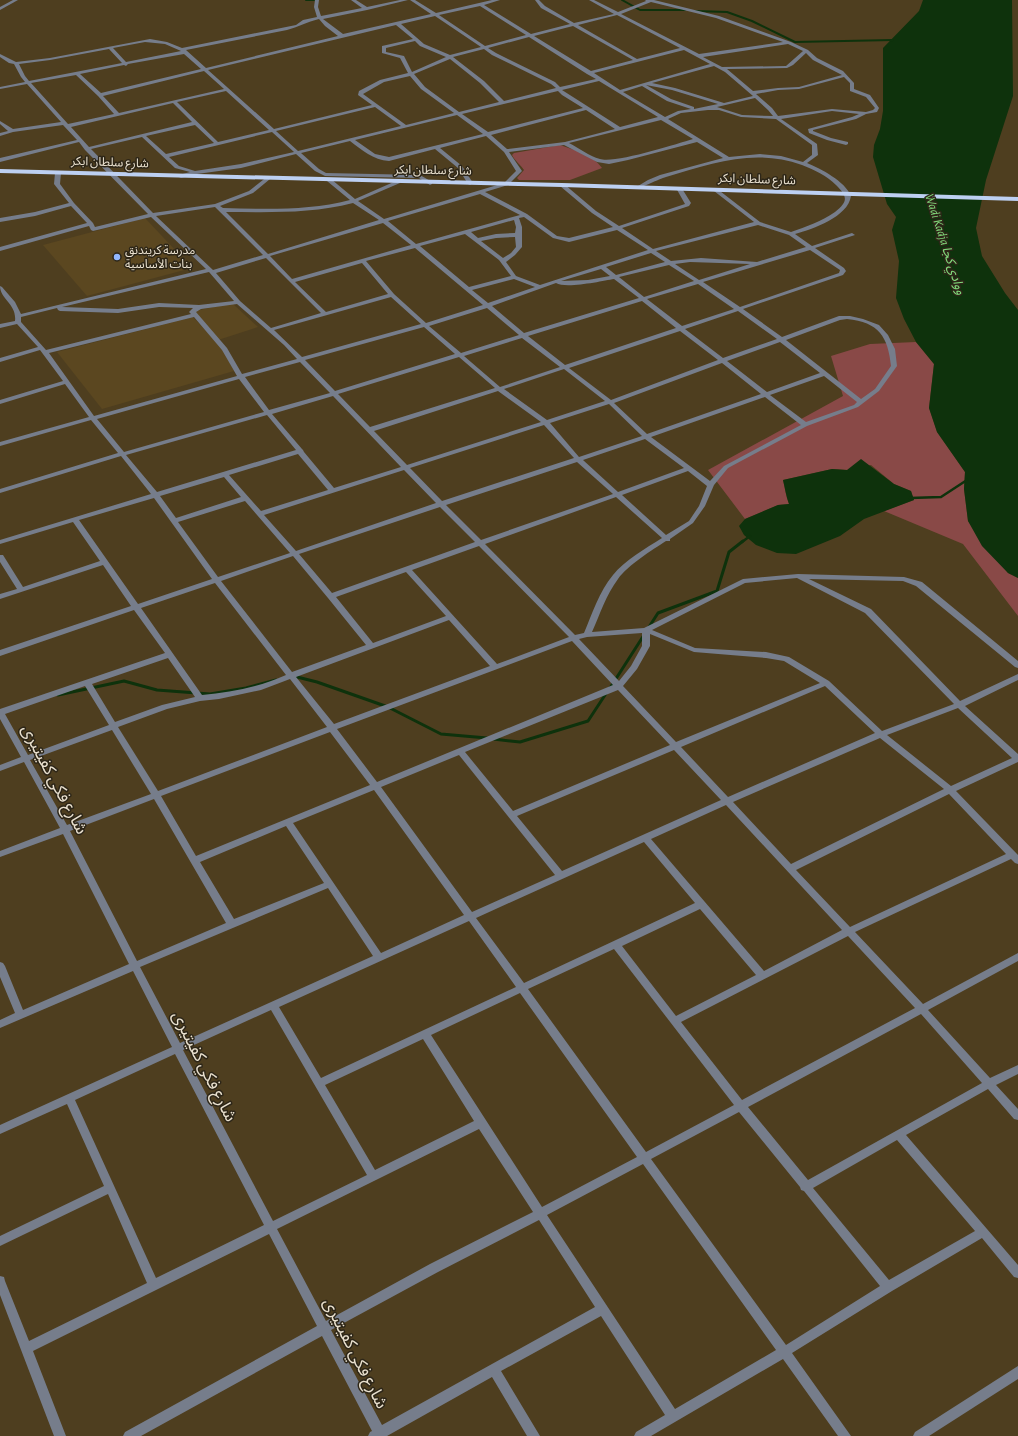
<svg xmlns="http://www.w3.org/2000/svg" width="1018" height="1436" font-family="'Alegreya Sans','Noto Sans Arabic',sans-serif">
<rect width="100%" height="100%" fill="#4e3e1f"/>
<g fill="#5b4720">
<polygon points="145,218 192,268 87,296 43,245"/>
<polygon points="232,303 258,327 218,340 195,311"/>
<polygon points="193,317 223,349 234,371 102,409 57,352"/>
</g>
<g fill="#894947">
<path d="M 560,145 C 575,150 593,155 602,168 L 570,180 L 519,180 L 517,178 L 524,170 C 521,165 515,161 512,155 L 514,153 Z"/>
<path d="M 916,342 L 934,364 L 929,408 L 937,432 L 965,472 L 964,489 L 968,521 L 1008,573 L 1018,578 L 1018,616 L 963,544 L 884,511 L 914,500 L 911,491 L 894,484 L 871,465 L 847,470 L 832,469 L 783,480 C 785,488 786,497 789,504 L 778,505 L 745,519 L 708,470 L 843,396 L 831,356 L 870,344 Z"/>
</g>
<g fill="#0e320c">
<polygon points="923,0 1012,0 1013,96 986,180 976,228 982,256 1005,293 1018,310 1018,578 1008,573 982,546 968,521 964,489 965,472 937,432 929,408 934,364 916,342 904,319 896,298 899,261 892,230 896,217 887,204 873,157 874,145 880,129 883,111 883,48 919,11"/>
<path d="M 861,459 L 894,484 L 911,491 L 914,500 L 864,519 L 840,536 L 796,554 L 777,553 L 756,545 L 744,535 L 739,526 L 745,519 L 778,505 L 789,504 C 786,496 785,488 783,480 L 832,469 L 847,470 Z"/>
</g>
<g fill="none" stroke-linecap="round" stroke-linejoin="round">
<g stroke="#0e320c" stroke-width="2">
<polyline points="306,0 314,0"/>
<polyline points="622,0 640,10 685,10"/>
<polyline points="695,11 727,12 752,21 795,42 893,40"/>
</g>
<g stroke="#0e320c" stroke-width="2.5">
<polyline points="910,498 941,497 967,480"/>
<polyline points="742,542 750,536"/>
</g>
<g stroke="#0e320c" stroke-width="3">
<polyline points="649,627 658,613 717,591 729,552 743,541"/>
<polyline points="293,676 317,682 388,707 441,734 487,738"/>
<polyline points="610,688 644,635"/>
<polyline points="58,695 124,681 157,690 210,694 246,688 276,680"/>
<polyline points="493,739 520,742 588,721 607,692"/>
</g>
<g fill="#767d8b" fill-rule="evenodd">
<polygon points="13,0 18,0 0,10 0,7"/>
<path d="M 315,0 L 319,0 L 318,7 L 321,16 L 362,8 L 351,0 L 356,0 L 367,7 L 400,0 L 408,0 L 367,10 L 323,19 L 343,34 L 431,14 L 410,0 L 415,0 L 436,13 L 492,0 L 500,0 L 484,5 L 531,34 L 570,24 L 541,8 L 535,0 L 539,0 L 545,6 L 574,23 L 614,14 L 589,0 L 594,0 L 618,12 L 646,1 L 645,0 L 654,0 L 719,16 L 791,42 L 808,50 L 817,58 L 843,71 L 854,83 L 854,89 L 870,95 L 879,108 L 877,112 L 866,114 L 856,119 L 813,130 L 813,131 L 831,138 L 848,142 L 848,144 L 846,145 L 827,140 L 809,133 L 808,129 L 852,117 L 859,114 L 832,111 L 781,119 L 817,144 L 818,155 L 807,163 C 821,169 845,181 851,196 C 848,217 813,229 795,234 L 812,246 L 852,233 L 855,235 L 815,248 L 844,268 L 846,271 L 843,275 L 743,309 L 782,337 L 839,316 L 850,316 L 863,319 L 879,325 L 888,335 L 895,349 L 897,366 L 879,391 L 858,407 L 807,426 L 728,468 L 714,485 L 705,506 L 693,523 L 670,539 L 670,541 L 666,541 C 652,550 628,565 618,579 C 606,595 600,614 592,632 L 644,628 L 743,579 L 798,574 L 904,577 L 922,582 L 1018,661 L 1018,668 L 1015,667 L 916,586 L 903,581 L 809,579 L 871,609 L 960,701 L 1018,674 L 1018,680 L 965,706 L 1018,754 L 1018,762 L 956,791 L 1018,855 L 1018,864 L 1015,863 L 1011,859 L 855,932 L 923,1004 L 1018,953 L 1018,961 L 928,1010 L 990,1078 L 1018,1065 L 1018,1074 L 996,1085 L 1018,1109 L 1018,1120 L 1014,1119 L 988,1089 L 906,1135 L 1018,1265 L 1018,1278 L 1014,1277 L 982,1238 L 892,1291 L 792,1353 L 851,1436 L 838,1436 L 783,1359 L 651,1436 L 634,1436 L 636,1432 L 665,1415 L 601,1316 L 501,1371 L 540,1436 L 527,1436 L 492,1377 L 387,1436 L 368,1436 L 370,1432 L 372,1431 L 322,1336 L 141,1436 L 123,1436 L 125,1432 L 317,1326 L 269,1234 L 33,1351 L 66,1436 L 54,1436 L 0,1295 L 0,1276 L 4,1277 L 5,1281 L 29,1341 L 147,1283 L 108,1194 L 0,1246 L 0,1236 L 104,1186 L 67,1104 L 0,1134 L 0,1125 L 172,1047 L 133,971 L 0,1028 L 0,1020 L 15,1013 L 0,977 L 0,962 L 3,963 L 5,966 L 23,1010 L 129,964 L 63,834 L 0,857 L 0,851 L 60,828 L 24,762 L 0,771 L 0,765 L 21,757 L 0,719 L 0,709 L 165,653 L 134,610 L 0,656 L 0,650 L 131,606 L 103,565 L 0,599 L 0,594 L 17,589 L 0,562 L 0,555 L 3,555 L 23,587 L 100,561 L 73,522 L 0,544 L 0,540 L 151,494 L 121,456 L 0,493 L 0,489 L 118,453 L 91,420 L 0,446 L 0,442 L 89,417 L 65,384 L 0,404 L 0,400 L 63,381 L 40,350 L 0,362 L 0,358 L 38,347 L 17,324 L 0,328 L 0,324 L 15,321 C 17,304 0,299 0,286 L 2,287 L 15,302 L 21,314 L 206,269 L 151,217 L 93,231 L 91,230 L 89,226 L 0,251 L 0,247 L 87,223 L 71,206 L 35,216 L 0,222 L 0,218 L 35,212 L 69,203 L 54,184 L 55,173 L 58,171 L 61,173 L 60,184 L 74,203 L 93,223 L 95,227 L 148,214 L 85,150 L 79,142 L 0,162 L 0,158 L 77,140 L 63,125 L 13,132 L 0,136 L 0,133 L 8,131 L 0,124 L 0,121 L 13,129 L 61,122 L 27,84 L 0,89 L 0,87 L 25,82 L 21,77 L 14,64 L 9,63 L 0,57 L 0,54 L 16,62 L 50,58 L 150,39 L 167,42 L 182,48 L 296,25 L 303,20 L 317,17 L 314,7 ZM 651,2 L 716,18 L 783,42 L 699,54 L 621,14 ZM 480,6 L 526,35 L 485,46 L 439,15 ZM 617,15 L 680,48 L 637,59 L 578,25 ZM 435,16 L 481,47 L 450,55 L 424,44 L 401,24 ZM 319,19 L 325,26 L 338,36 L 206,68 L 186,50 L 287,30 C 298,27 307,22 319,19 ZM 396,25 L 413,39 L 382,46 L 382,53 L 400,58 L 408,73 L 380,80 L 359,91 L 358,95 L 372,105 L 274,129 L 208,70 ZM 573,26 L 633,60 L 591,71 L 534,36 ZM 529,37 L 587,74 L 596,79 L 560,87 L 555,82 L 496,53 L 488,48 ZM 415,41 L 420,46 L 446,57 L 412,72 L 404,56 L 386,52 L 386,48 ZM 145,42 L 165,44 L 181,51 L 126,62 L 113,48 ZM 788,44 L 803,51 L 786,66 L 722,67 L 703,57 ZM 109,49 L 122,63 L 29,81 L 25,76 L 19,64 L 50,60 ZM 484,49 L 492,55 L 551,84 L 556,88 L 504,101 L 484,81 L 453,57 ZM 684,50 L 710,64 L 620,90 L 594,73 ZM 806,53 L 813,60 L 842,75 L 799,87 L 778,88 L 753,91 L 727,69 L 787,68 L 793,65 ZM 184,54 L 201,69 L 101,93 L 80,74 L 124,65 L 126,66 L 128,64 ZM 450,59 L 480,83 L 499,102 L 459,112 L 425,87 L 414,74 ZM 714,66 L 725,72 L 753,96 L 724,103 L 675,88 L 652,83 ZM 204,71 L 224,89 L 119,113 L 103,96 ZM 76,75 L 98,96 L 114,114 L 68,124 L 31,83 ZM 410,76 L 421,89 L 454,113 L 406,125 L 363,94 L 384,82 ZM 844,77 L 850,83 L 850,91 L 866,97 L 875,108 L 873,110 L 866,112 L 832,109 L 778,116 L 772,108 L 756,94 L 778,90 L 799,89 ZM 599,81 L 658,117 L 620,127 L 562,90 ZM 646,85 L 672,90 L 718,104 L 694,109 L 694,107 L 671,99 ZM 642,86 L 667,101 L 691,109 L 678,111 L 665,117 L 623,92 ZM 226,91 L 269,130 L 218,142 L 177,102 ZM 558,91 L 562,95 L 583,108 L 488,132 L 462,114 ZM 755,98 L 768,110 L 773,116 L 742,115 L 717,107 ZM 173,103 L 192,122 L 89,147 L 71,127 ZM 375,107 L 401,126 L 298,151 L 276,131 ZM 586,110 L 615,129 L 565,142 L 507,149 L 491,135 ZM 708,110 L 719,110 L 741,117 L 776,119 L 812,145 L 812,155 L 803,162 L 781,156 L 760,154 L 729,157 L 668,119 L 681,113 ZM 457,115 L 483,134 L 389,157 L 375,154 L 355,140 ZM 661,120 L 693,139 C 676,144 614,164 600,159 C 589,156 579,148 569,143 ZM 195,125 L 214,143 L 166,154 L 146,136 ZM 272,132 L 294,152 L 241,164 L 195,171 L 179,166 L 169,157 ZM 486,136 L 504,152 L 516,171 L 504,183 L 384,219 L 358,201 L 400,183 L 400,181 L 396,181 L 355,199 L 331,179 L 327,179 L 327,181 L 350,200 C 308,211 265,209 223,208 L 220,206 L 253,193 L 270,179 L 271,178 L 268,176 L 249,191 L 215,204 L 153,213 L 91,149 L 142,137 L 175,168 L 190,172 L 179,175 L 179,177 L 181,178 L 197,174 L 241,168 L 296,154 L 315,171 L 325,176 L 419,178 L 430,185 L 432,184 L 432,182 L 420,175 L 326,173 L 319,169 L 301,153 L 350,141 C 362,150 373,160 389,161 L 435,149 L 458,168 L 468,184 L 470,185 L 473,183 L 462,166 L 440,148 ZM 697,142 L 723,158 L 660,175 L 648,180 L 638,186 L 638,188 C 641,188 659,179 666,177 C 712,163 755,148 802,165 C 815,170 827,176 836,185 C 847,196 849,201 835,212 C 822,221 806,227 791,232 L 760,222 L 716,188 L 713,190 L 714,191 L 754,222 L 653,249 L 622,228 L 689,206 L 691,203 L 681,187 L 676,188 L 685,204 L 619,226 L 596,211 L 564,184 L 560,184 L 560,186 L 592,213 L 613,227 L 569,238 L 557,236 L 527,214 L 485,192 L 508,185 L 522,171 L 509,152 L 564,145 L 597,162 L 609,164 L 628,160 ZM 480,194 L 520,215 L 416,244 L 388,221 ZM 353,203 L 379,220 L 268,254 L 226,212 C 269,212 311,214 353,203 ZM 215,207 C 230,222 247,239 263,255 L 213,270 L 156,216 ZM 524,217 L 553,238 L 569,242 L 617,230 L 648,250 L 540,285 L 516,276 L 506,262 L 515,255 L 522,247 L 522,227 L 519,218 ZM 514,220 L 516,227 L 515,233 L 496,234 L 478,238 L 471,232 ZM 383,223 L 411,245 L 292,279 L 270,256 ZM 758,225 L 789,235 L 806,247 L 757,262 L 701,258 L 671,261 L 656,251 ZM 465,234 L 499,260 L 511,276 L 469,287 L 420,246 ZM 515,237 L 516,247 L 511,253 L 503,258 L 481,241 L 496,238 ZM 415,248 L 483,305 L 426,323 L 394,294 L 366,261 ZM 810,250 L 840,270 L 839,273 L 740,307 L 703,282 ZM 651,253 L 665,262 L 616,275 L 606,267 ZM 266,258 L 321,313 L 271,328 L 240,301 L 216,273 ZM 690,262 L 750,264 L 699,280 L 675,264 ZM 362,263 L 388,294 L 326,312 L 295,282 ZM 669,265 L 694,281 L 644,297 L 619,277 ZM 601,269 L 610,276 L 588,280 L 561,281 ZM 209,272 L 234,301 L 199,305 L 159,303 L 118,309 L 62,307 ZM 514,279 L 535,287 L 488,303 L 472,290 ZM 614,279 L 639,298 L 524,333 L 492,306 L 556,283 C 566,289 602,281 614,279 ZM 698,284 L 734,309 L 682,326 L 647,299 ZM 391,297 L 421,324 L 302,357 L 274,330 ZM 642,301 L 676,328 L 565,365 L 528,336 ZM 237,304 L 284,345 L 297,359 L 242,374 L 227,348 L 196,312 L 201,309 ZM 159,307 L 193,308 L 189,312 L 191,314 L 46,350 L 21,322 L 21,317 L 57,308 L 58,310 L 60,311 L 118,313 ZM 487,308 L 519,335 L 461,353 L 429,326 ZM 738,311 L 777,339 L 723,358 L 685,329 ZM 194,317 L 222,350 L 237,376 L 94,416 L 49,353 ZM 847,319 C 879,322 888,337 891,366 L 875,389 L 861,399 L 786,340 L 840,320 ZM 424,327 L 455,354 L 335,391 L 305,360 ZM 680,331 L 718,360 L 611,400 L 569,368 ZM 522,338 L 560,367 L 500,387 L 464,356 ZM 780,342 L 820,373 L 767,392 L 727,361 ZM 459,357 L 495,388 L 370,427 L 338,394 ZM 300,362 L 330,393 L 269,410 L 245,377 ZM 722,363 L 761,394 L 647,434 L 614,403 ZM 564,369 L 605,401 L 547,420 L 504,389 ZM 824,376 L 857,402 L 854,405 L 806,422 L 770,395 ZM 239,379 L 264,412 L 124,452 L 97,419 ZM 498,391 L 541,422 L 407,465 L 374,431 ZM 333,396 L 401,467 L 334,488 L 304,452 L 303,450 L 302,449 L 272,414 ZM 765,397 L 801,425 L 724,466 L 710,481 L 651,437 ZM 609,404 L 642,436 L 579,457 L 550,423 ZM 267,415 L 296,450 L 157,492 L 126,455 ZM 544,425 L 574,458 L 442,501 L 410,468 ZM 645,439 L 684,468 L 618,492 L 583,460 ZM 298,454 L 328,490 L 261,511 L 229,475 ZM 577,462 L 613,494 L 481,540 L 446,505 ZM 404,470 L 436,503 L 296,551 L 264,515 ZM 688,471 L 707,486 L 699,506 L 689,521 L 666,535 L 622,495 ZM 224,477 L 241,497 L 176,518 L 160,496 ZM 616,497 L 662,538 C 646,548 624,561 613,575 C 599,592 592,614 584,633 L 575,635 L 485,544 ZM 154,498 L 212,579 L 138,604 L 79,520 ZM 245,501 L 290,553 L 218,577 L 178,522 ZM 440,507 L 475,542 L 332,593 L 299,554 ZM 479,546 L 569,637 L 497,664 L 412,570 ZM 293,556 L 328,598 L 366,645 L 292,672 L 221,581 ZM 406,572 L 446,616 L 373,643 L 336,597 ZM 797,578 L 865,613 L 954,704 L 882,731 L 829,681 L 789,657 L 766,652 L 695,648 L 652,630 L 745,583 ZM 215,583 L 286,675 C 260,687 231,692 202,695 L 141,608 ZM 449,620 L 490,666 L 334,724 L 296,677 ZM 642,633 L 642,646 L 631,666 L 619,681 L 579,639 L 587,637 ZM 650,634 L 694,652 L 766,658 L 784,661 L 820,683 L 676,742 L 623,686 L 637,669 L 650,646 ZM 572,641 L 613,685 L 377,782 L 337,729 ZM 168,658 L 195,697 L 162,705 L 115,722 L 92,684 ZM 290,679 L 327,727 L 158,791 L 118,727 L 167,709 L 200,701 L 219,699 L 261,690 ZM 85,686 L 109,725 L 28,755 L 5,714 ZM 825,686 L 875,733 L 728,797 L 681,747 ZM 618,690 L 670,745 L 513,811 L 465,752 ZM 958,708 L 1012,758 L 951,786 L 887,735 ZM 112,730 L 151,794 L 67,825 L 30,760 ZM 330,732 L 370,785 L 196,856 L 161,796 ZM 880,738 L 944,789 L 791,864 L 733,802 ZM 674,750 L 721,800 L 562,871 L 517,816 ZM 459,755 L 555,875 L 472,912 L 381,787 ZM 374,790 L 464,915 L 381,953 L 293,823 ZM 949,794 L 1006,854 L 850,927 L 796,870 ZM 154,799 L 226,923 L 137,961 L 70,831 ZM 726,805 L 842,930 L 764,971 L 651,839 ZM 286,826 L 324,883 L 234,919 L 200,862 ZM 644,842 L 695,903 L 524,983 L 476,918 ZM 328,888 L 373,956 L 180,1043 L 140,967 ZM 700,909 L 756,975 L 676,1016 L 622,946 ZM 469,921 L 516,987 L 321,1078 L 279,1007 ZM 848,936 L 915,1008 L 742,1100 L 681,1022 ZM 614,949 L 734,1105 L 646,1152 L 528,989 ZM 520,993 L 637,1157 L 542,1207 L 431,1035 ZM 271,1010 L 367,1175 L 273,1221 L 183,1050 ZM 921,1014 L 982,1083 L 808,1180 L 748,1107 ZM 423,1039 L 474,1121 L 375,1170 L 325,1085 ZM 175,1054 L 264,1225 L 156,1278 L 75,1100 ZM 739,1112 L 800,1187 L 801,1190 L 804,1191 L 880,1286 L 786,1345 L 651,1159 ZM 479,1129 L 533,1212 L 430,1264 L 326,1321 L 277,1229 ZM 897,1140 L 975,1231 L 889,1280 L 813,1188 ZM 643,1164 L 776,1350 L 675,1409 L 547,1215 ZM 539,1220 L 595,1307 L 382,1425 L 331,1330 L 438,1272 Z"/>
<polygon points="1018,1366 1018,1379 929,1436 913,1436 915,1432"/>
</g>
<polygon fill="#bdd0f2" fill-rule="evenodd" points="0,169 562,183 1018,197 1018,201 562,187 0,173"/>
</g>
<circle fill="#92b7fd" stroke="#2d2618" stroke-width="1.5" cx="117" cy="257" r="4"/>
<g text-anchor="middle" stroke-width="3" stroke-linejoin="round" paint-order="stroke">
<g font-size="12" fill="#eae1cf" stroke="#2d2618">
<text transform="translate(110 162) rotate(2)" y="4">شارع سلطان ابكر</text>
<text transform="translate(433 170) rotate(1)" y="4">شارع سلطان ابكر</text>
<text transform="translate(757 179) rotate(2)" y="4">شارع سلطان ابكر</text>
</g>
<g font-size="12" fill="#eae1cf" stroke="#2d2618" text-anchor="start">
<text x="125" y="254">مدرسة كريندنق<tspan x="125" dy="14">بنات الأساسية</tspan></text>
</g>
<g font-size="13" font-style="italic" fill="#81db7b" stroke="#2d2618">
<text transform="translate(946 244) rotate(72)" y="5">Wadi Kadja ووادي كجا</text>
</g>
<g font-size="17" fill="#eae1cf" stroke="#2d2618">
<text transform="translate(55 779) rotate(62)" y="6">شارع فكي كفيتيرى</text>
<text transform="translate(205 1066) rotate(63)" y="6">شارع فكي كفيتيرى</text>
<text transform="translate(356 1353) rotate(63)" y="6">شارع فكي كفيتيرى</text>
</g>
</g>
</svg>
